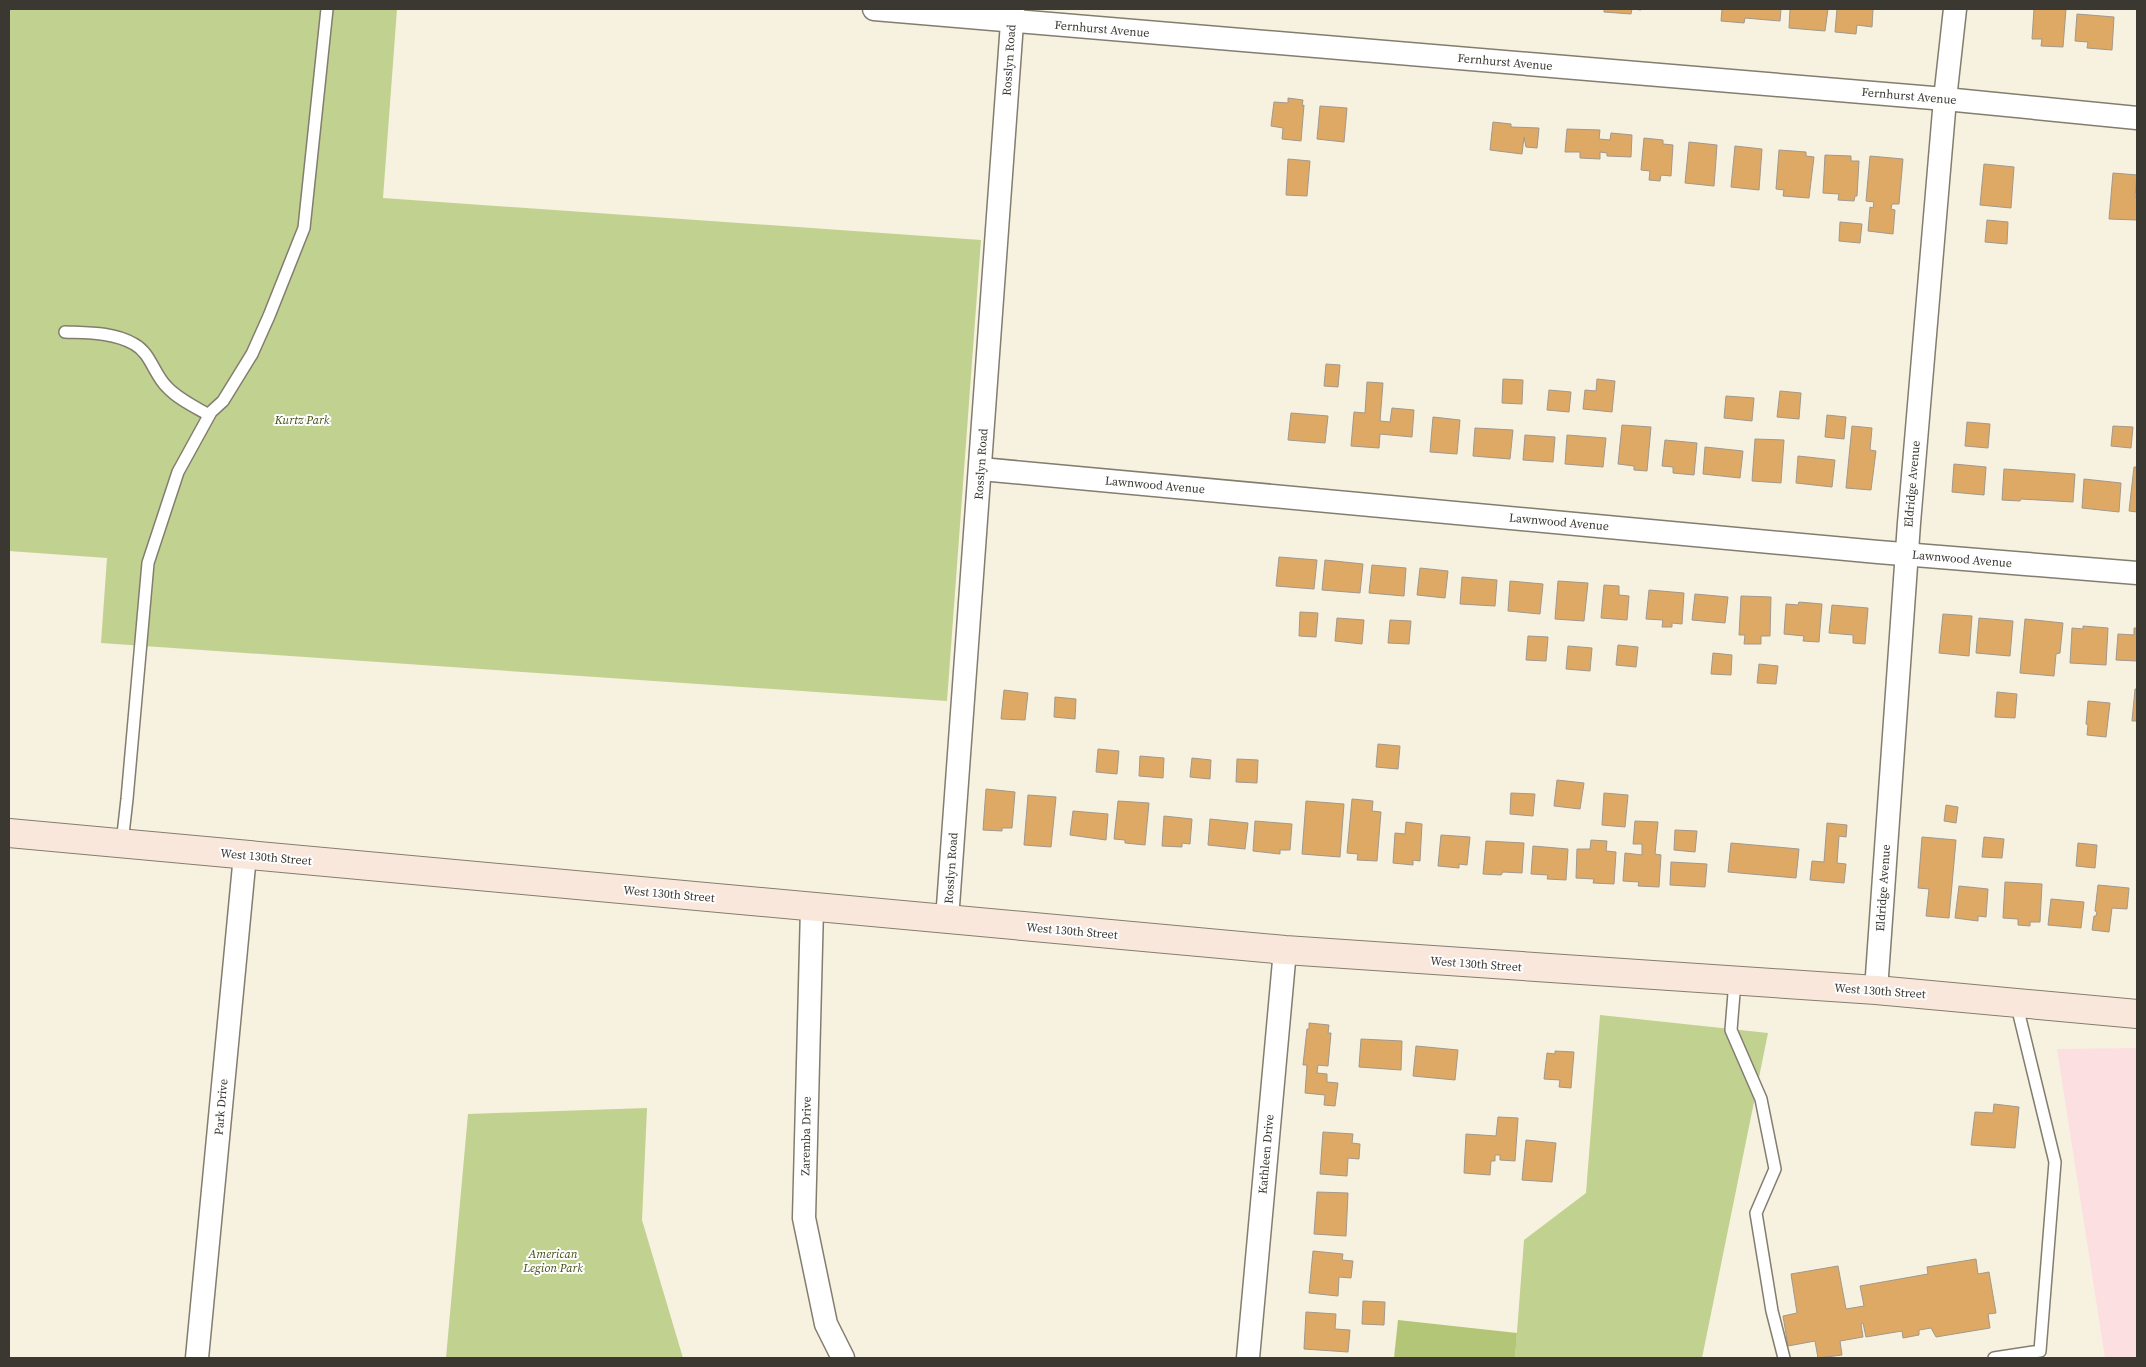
<svg xmlns="http://www.w3.org/2000/svg" width="2146" height="1367" font-family="'Source Serif 4',serif">
<rect width="100%" height="100%" fill="#f7f1e0"/>
<polygon fill="#fbdfe1" points="2137,1048 2137,1358 2105,1358 2057,1049"/>
<g fill="#c1d18f">
<polygon points="9,9 397,9 383,198 981,240 947,701 101,643 107,558 9,551"/>
<polygon points="1600,1015 1768,1033 1702,1358 1515,1358 1524,1240 1586,1193"/>
<polygon points="647,1108 642,1220 683,1358 446,1358 468,1114"/>
</g>
<polygon fill="#b3c576" points="1398,1320 1517,1333 1515,1358 1394,1358"/>
<g fill="#dea965" stroke="#a2988b">
<polygon points="1604,9 1642,9 1641,10 1632,9 1631,14 1604,12"/>
<polygon points="1722,9 1781,9 1780,21 1745,18 1744,23 1721,21"/>
<polygon points="1790,9 1828,9 1825,31 1789,28"/>
<polygon points="1837,9 1873,9 1872,27 1857,25 1856,34 1835,32"/>
<polygon points="2034,9 2066,9 2063,47 2041,46 2042,39 2032,39"/>
<polygon points="2077,14 2114,17 2112,50 2087,48 2088,42 2075,41"/>
<polygon points="1288,98 1303,100 1302,106 1304,105 1301,141 1282,139 1283,128 1271,126 1274,102 1288,103"/>
<polygon points="1320,106 1347,108 1344,142 1317,139"/>
<polygon points="1493,122 1511,124 1511,127 1539,128 1537,148 1526,147 1524,137 1522,154 1490,150"/>
<polygon points="1567,129 1600,130 1599,139 1610,140 1611,133 1632,135 1631,157 1607,156 1607,153 1600,152 1600,159 1580,158 1580,152 1565,152"/>
<polygon points="1644,138 1663,140 1663,144 1673,145 1671,176 1661,175 1660,181 1649,180 1650,171 1641,170"/>
<polygon points="1689,142 1717,145 1714,186 1685,183"/>
<polygon points="1735,146 1762,149 1759,190 1731,187"/>
<polygon points="1779,150 1806,152 1806,156 1814,157 1809,198 1783,196 1784,190 1776,189"/>
<polygon points="1825,155 1851,156 1851,161 1859,161 1857,196 1855,196 1854,201 1838,200 1839,194 1823,193"/>
<polygon points="1870,156 1903,159 1899,204 1892,204 1891,209 1895,210 1893,234 1868,231 1870,207 1873,208 1874,202 1866,201"/>
<polygon points="1288,159 1310,161 1307,196 1286,195"/>
<polygon points="1984,164 2014,167 2011,208 1980,205"/>
<polygon points="2113,173 2137,175 2135,197 2137,197 2137,220 2109,219"/>
<polygon points="1987,220 2008,222 2007,244 1985,242"/>
<polygon points="1840,222 1862,224 1860,243 1839,241"/>
<polygon points="1326,364 1340,365 1338,387 1324,386"/>
<polygon points="1503,379 1523,380 1522,404 1502,403"/>
<polygon points="1597,379 1615,381 1612,412 1583,409 1585,390 1596,391"/>
<polygon points="1367,382 1383,383 1380,421 1390,422 1392,408 1414,410 1412,437 1380,434 1379,448 1351,446 1354,412 1365,413"/>
<polygon points="1549,390 1571,392 1569,412 1547,410"/>
<polygon points="1780,391 1801,393 1799,419 1777,417"/>
<polygon points="1726,396 1754,398 1752,421 1724,418"/>
<polygon points="1291,413 1328,416 1325,443 1288,440"/>
<polygon points="1827,415 1846,417 1844,439 1825,437"/>
<polygon points="1433,417 1460,420 1457,454 1430,452"/>
<polygon points="1967,422 1990,424 1988,448 1965,446"/>
<polygon points="1622,425 1651,427 1647,471 1634,470 1634,466 1618,464"/>
<polygon points="1852,426 1872,428 1870,450 1876,451 1871,490 1846,488"/>
<polygon points="2113,426 2133,427 2131,448 2111,446"/>
<polygon points="1475,428 1513,430 1510,459 1473,456"/>
<polygon points="1525,435 1555,437 1553,462 1523,460"/>
<polygon points="1567,435 1606,438 1603,467 1565,464"/>
<polygon points="1755,439 1784,440 1781,483 1752,481"/>
<polygon points="1665,440 1697,443 1694,475 1673,473 1673,467 1662,466"/>
<polygon points="1705,447 1743,451 1740,478 1703,474"/>
<polygon points="1798,456 1835,460 1832,487 1796,483"/>
<polygon points="1954,464 1986,467 1984,495 1952,492"/>
<polygon points="2134,467 2137,467 2137,512 2129,511"/>
<polygon points="2004,469 2075,474 2073,502 2021,499 2020,501 2002,500"/>
<polygon points="2084,479 2121,483 2119,512 2082,508"/>
<polygon points="1279,557 1317,560 1314,589 1276,586"/>
<polygon points="1325,560 1363,564 1360,593 1322,590"/>
<polygon points="1372,565 1406,568 1404,596 1369,593"/>
<polygon points="1420,568 1448,571 1445,598 1417,595"/>
<polygon points="1462,577 1497,580 1495,606 1460,604"/>
<polygon points="1510,581 1543,584 1540,614 1508,611"/>
<polygon points="1558,581 1588,583 1584,621 1555,619"/>
<polygon points="1604,585 1619,586 1619,595 1629,596 1627,620 1601,618"/>
<polygon points="1649,590 1684,593 1682,624 1672,623 1672,627 1662,627 1663,620 1646,619"/>
<polygon points="1695,594 1728,597 1725,623 1692,620"/>
<polygon points="1741,596 1771,597 1770,636 1761,636 1761,644 1744,644 1745,635 1739,635"/>
<polygon points="1799,602 1822,604 1819,642 1803,641 1804,636 1784,634 1786,604 1798,605"/>
<polygon points="1832,605 1868,608 1865,644 1853,643 1853,635 1829,633"/>
<polygon points="1300,612 1318,613 1316,637 1299,636"/>
<polygon points="1943,614 1972,616 1969,656 1939,653"/>
<polygon points="1337,618 1364,620 1362,644 1335,641"/>
<polygon points="1979,618 2013,621 2010,656 1976,653"/>
<polygon points="2025,619 2063,623 2060,653 2056,654 2054,676 2020,673"/>
<polygon points="1390,620 1411,621 1409,644 1388,643"/>
<polygon points="2083,626 2108,628 2106,665 2070,663 2072,628 2083,629"/>
<polygon points="2134,628 2137,628 2137,661 2116,660 2118,634 2134,635"/>
<polygon points="1528,636 1548,637 1546,661 1526,660"/>
<polygon points="1618,645 1638,647 1636,667 1616,665"/>
<polygon points="1568,646 1592,648 1590,671 1566,669"/>
<polygon points="1713,653 1732,655 1731,675 1711,674"/>
<polygon points="1759,664 1778,666 1776,684 1757,683"/>
<polygon points="2135,689 2137,689 2137,721 2132,721"/>
<polygon points="1004,690 1028,693 1025,720 1001,719"/>
<polygon points="1997,692 2017,694 2015,718 1995,717"/>
<polygon points="1055,697 1076,699 1075,719 1054,717"/>
<polygon points="2088,701 2110,703 2106,737 2087,735 2088,725 2086,724"/>
<polygon points="1378,744 1400,746 1398,769 1376,767"/>
<polygon points="1098,749 1119,751 1117,774 1096,772"/>
<polygon points="1140,756 1164,758 1163,778 1139,776"/>
<polygon points="1192,758 1211,760 1210,779 1190,777"/>
<polygon points="1237,759 1258,760 1257,783 1236,782"/>
<polygon points="1557,780 1584,783 1580,809 1554,806"/>
<polygon points="986,789 1015,792 1012,828 1002,828 1002,831 983,830"/>
<polygon points="1511,793 1535,794 1533,816 1510,814"/>
<polygon points="1604,793 1628,795 1625,827 1602,825"/>
<polygon points="1028,795 1056,797 1051,847 1024,845"/>
<polygon points="1352,799 1373,801 1372,811 1381,812 1377,861 1357,860 1358,854 1347,853"/>
<polygon points="1118,801 1149,803 1145,845 1125,843 1125,840 1114,839"/>
<polygon points="1306,801 1344,804 1340,857 1302,854"/>
<polygon points="1946,805 1958,807 1956,823 1944,821"/>
<polygon points="1073,811 1108,814 1106,840 1070,835"/>
<polygon points="1164,816 1192,819 1190,844 1182,843 1182,847 1162,846"/>
<polygon points="1210,819 1248,823 1245,849 1208,845"/>
<polygon points="1255,821 1292,824 1290,850 1280,850 1280,854 1253,851"/>
<polygon points="1635,821 1658,822 1655,854 1661,855 1659,887 1638,886 1639,882 1623,881 1625,853 1642,855 1642,844 1633,844"/>
<polygon points="1406,822 1422,824 1420,861 1413,860 1413,865 1393,863 1395,833 1405,834"/>
<polygon points="1827,823 1847,825 1846,837 1839,836 1837,863 1846,864 1844,883 1810,880 1812,861 1824,862"/>
<polygon points="1675,830 1697,831 1695,852 1674,850"/>
<polygon points="1441,835 1470,837 1467,865 1459,864 1459,868 1438,866"/>
<polygon points="1922,837 1956,840 1949,918 1926,916 1929,889 1918,888"/>
<polygon points="1984,837 2004,839 2002,858 1982,857"/>
<polygon points="1591,840 1607,841 1606,851 1616,852 1614,884 1593,883 1594,879 1576,878 1577,849 1590,849"/>
<polygon points="1486,841 1524,843 1522,873 1503,872 1501,875 1483,874"/>
<polygon points="1731,843 1799,849 1796,878 1728,872"/>
<polygon points="2078,843 2097,845 2095,868 2076,866"/>
<polygon points="1533,846 1568,849 1566,880 1547,879 1548,875 1531,874"/>
<polygon points="1671,862 1707,864 1705,887 1670,885"/>
<polygon points="2005,882 2042,884 2040,922 2030,922 2030,926 2018,925 2018,919 2003,918"/>
<polygon points="2098,885 2129,888 2127,909 2112,908 2109,932 2092,930 2094,916 2096,916 2097,912 2095,911"/>
<polygon points="1959,886 1988,889 1986,917 1978,916 1978,921 1955,918"/>
<polygon points="2051,899 2084,902 2081,928 2048,925"/>
<polygon points="1309,1023 1329,1025 1328,1033 1331,1033 1328,1066 1318,1065 1317,1073 1327,1074 1327,1082 1338,1083 1335,1106 1324,1105 1325,1095 1305,1093 1307,1065 1303,1065 1307,1029 1309,1029"/>
<polygon points="1361,1039 1402,1041 1401,1070 1359,1067"/>
<polygon points="1416,1046 1458,1050 1455,1080 1413,1076"/>
<polygon points="1555,1051 1574,1052 1571,1088 1559,1087 1560,1080 1544,1079 1547,1053 1555,1054"/>
<polygon points="1994,1104 2019,1107 2015,1148 1971,1145 1975,1112 1993,1113"/>
<polygon points="1498,1117 1518,1118 1515,1161 1500,1160 1500,1155 1495,1155 1495,1161 1491,1161 1490,1175 1464,1173 1466,1134 1496,1136"/>
<polygon points="1323,1132 1353,1134 1352,1143 1360,1144 1359,1159 1348,1158 1347,1176 1320,1174"/>
<polygon points="1526,1140 1556,1143 1552,1182 1522,1180"/>
<polygon points="1317,1192 1348,1193 1346,1236 1314,1234"/>
<polygon points="1313,1251 1343,1254 1342,1260 1353,1261 1351,1278 1339,1277 1338,1296 1309,1293"/>
<polygon points="1976,1259 1978,1274 1989,1272 1996,1313 1988,1314 1990,1328 1936,1337 1931,1328 1919,1330 1919,1335 1903,1338 1902,1331 1866,1337 1863,1323 1861,1324 1863,1337 1840,1341 1842,1355 1818,1358 1815,1341 1788,1346 1783,1316 1797,1313 1791,1274 1838,1266 1846,1309 1864,1306 1860,1286 1928,1274 1927,1267"/>
<polygon points="1363,1301 1385,1302 1384,1325 1362,1324"/>
<polygon points="1306,1312 1336,1314 1335,1329 1350,1330 1348,1352 1304,1349"/>
</g>
<g fill="none" stroke-linecap="round" stroke-linejoin="round">
<defs>
<g id="lane">
<path d="M 65,332 C 88,333 113,332 134,344 C 151,353 154,375 167,387 C 178,399 195,407 209,415"/>
<polyline points="122,843 127,799 148,563 178,472 211,412 223,401 252,354 269,316 304,228 327,9"/>
<polyline points="1735,981 1731,1030 1761,1099 1775,1169 1756,1213 1772,1311 1784,1358"/>
<polyline points="1994,1358 2040,1351 2055,1162 2016,1002"/>
</g>
<g id="street">
<polyline points="874,9 1945,99 2137,118"/>
<polyline points="981,469 1878,552 2137,573"/>
<polyline points="812,908 804,1218 826,1324 843,1358"/>
<polyline points="947,920 1013,9"/>
<polyline points="1876,990 1909,523 1945,99 1955,9"/>
<polyline points="197,1358 245,855"/>
<polyline points="1248,1358 1285,950"/>
</g>
<polyline id="secondary" points="9,833 1285,950 1876,990 2137,1014"/>
</defs>
<use href="#lane" stroke="#837d6f" stroke-width="14"/>
<use href="#street" stroke="#837d6f" stroke-width="25"/>
<use href="#secondary" stroke="#837d6f" stroke-width="30"/>
<use href="#lane" stroke="#fff" stroke-width="11"/>
<use href="#street" stroke="#fff" stroke-width="22"/>
<use href="#secondary" stroke="#fae7db" stroke-width="28"/>
</g>
<g text-anchor="middle" stroke-width="4" stroke-linejoin="round" paint-order="stroke">
<g font-size="12" fill="#3b3832" stroke="#fefefe">
<text transform="translate(1102 29) rotate(5)" y="4">Fernhurst Avenue</text>
<text transform="translate(1009 60) rotate(-86)" y="4">Rosslyn Road</text>
<text transform="translate(1505 62) rotate(5)" y="4">Fernhurst Avenue</text>
<text transform="translate(1909 96) rotate(5)" y="4">Fernhurst Avenue</text>
<text transform="translate(981 464) rotate(-86)" y="4">Rosslyn Road</text>
<text transform="translate(1912 484) rotate(-85)" y="4">Eldridge Avenue</text>
<text transform="translate(1155 485) rotate(5)" y="4">Lawnwood Avenue</text>
<text transform="translate(1559 522) rotate(5)" y="4">Lawnwood Avenue</text>
<text transform="translate(1962 559) rotate(5)" y="4">Lawnwood Avenue</text>
<text transform="translate(266 857) rotate(5)" y="4">West 130th Street</text>
<text transform="translate(951 868) rotate(-86)" y="4">Rosslyn Road</text>
<text transform="translate(1883 888) rotate(-86)" y="4">Eldridge Avenue</text>
<text transform="translate(669 894) rotate(5)" y="4">West 130th Street</text>
<text transform="translate(1072 931) rotate(5)" y="4">West 130th Street</text>
<text transform="translate(1476 964) rotate(4)" y="4">West 130th Street</text>
<text transform="translate(1880 991) rotate(4)" y="4">West 130th Street</text>
<text transform="translate(221 1107) rotate(-85)" y="4">Park Drive</text>
<text transform="translate(806 1136) rotate(-89)" y="4">Zaremba Drive</text>
<text transform="translate(1266 1154) rotate(-85)" y="4">Kathleen Drive</text>
</g>
<g font-size="12" font-style="italic" fill="#434e13" stroke="#fefefe">
<text x="302" y="424">Kurtz Park</text>
<text x="553" y="1258">American<tspan x="553" dy="14">Legion Park</tspan></text>
</g>
</g>
<rect width="2146" height="1367" fill="none" stroke="#3b3832" stroke-width="20"/>
</svg>
